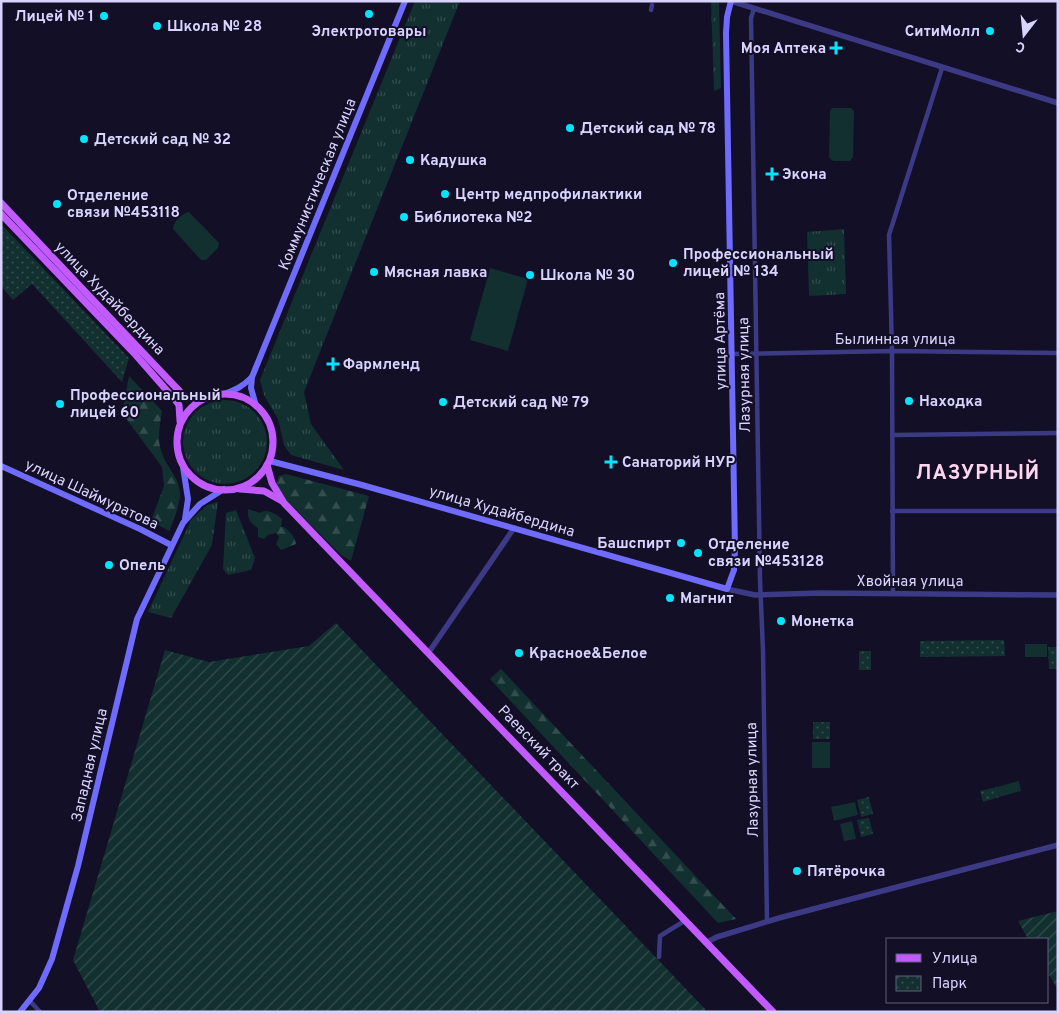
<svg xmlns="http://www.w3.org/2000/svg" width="1059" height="1013" font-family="Overpass,sans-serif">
<defs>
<pattern id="grass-tufts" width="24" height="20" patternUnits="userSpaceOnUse" patternTransform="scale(1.25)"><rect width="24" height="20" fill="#12302f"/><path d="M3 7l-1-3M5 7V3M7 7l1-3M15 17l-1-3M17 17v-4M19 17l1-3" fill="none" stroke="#344d4e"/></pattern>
<pattern id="forest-firs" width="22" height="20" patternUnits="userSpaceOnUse" patternTransform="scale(1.25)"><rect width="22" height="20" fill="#12302f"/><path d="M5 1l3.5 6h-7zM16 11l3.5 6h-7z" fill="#344d4e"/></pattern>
<pattern id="park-dots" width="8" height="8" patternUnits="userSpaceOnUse" patternTransform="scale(1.25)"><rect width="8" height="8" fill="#12302f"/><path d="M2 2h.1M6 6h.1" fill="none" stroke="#344d4e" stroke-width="1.8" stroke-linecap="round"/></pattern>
<pattern id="garden-furrows" width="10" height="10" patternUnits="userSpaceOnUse" patternTransform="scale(1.25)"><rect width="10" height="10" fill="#12302f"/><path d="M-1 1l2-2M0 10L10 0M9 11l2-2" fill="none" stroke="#344d4e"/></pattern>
</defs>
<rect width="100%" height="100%" fill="#130f26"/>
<g fill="url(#grass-tufts)">
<polygon points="415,1 460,1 304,392 311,424 344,470 291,455 284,445 278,419 264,395 260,380"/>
<polygon points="711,1 718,1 719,3 721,88 714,91"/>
<polygon points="844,229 846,294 809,296 807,232"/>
<circle cx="225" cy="442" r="42"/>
<polygon points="218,502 212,545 171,618 148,612 191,520 207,505"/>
<polygon points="236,510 255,558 251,570 228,575 223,569 226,513"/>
</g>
<g fill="url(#forest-firs)">
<path d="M 129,376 L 162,411 C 160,424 157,438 161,450 C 165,466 179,476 180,493 C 180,506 174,519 169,531 L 151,521 L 164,486 L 162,467 L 122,413 Z"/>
<polygon points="286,474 369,496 351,561 341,555 286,500 276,484 279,476"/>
<path d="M 248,509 L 260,513 C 267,508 275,513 282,519 L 281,527 L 284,527 C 290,532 295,536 296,544 L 281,550 L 276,544 L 279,537 L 276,533 L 268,535 L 264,539 L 258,537 L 258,528 C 250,523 247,518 248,509 Z"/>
<polygon points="501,669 736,919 718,923 490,679"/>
</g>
<g fill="url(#park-dots)">
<polygon points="1,224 129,358 122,382 32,284 13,300 1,286"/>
<polygon points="1004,640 1005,656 920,657 920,641"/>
<polygon points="1048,647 1058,647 1058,669 1049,669"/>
<rect x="859" y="651" width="12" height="19"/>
<rect x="813" y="722" width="17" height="17"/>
<polygon points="997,787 999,797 983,802 980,791"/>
<polygon points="869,797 873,814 861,817 857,800"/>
<polygon points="869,818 873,834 861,837 857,820"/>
</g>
<g fill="url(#garden-furrows)">
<polygon points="336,623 708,1012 100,1012 73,960 165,650 209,662 309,646"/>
<polygon points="1058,911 1058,990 1048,973 1048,939 1028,939 1018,921"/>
</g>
<g fill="#12302f">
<polygon points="832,108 851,108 854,111 853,157 850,161 833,161 829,157 830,111"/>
<path d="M 189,212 L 219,243 L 218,248 L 206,260 L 201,260 L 173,229 C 173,222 182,213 189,212 Z"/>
<polygon points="490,268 528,279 508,351 470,340"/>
<rect x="1025" y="644" width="22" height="13"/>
<rect x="812" y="742" width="18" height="26"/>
<polygon points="1019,781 1021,791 999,797 997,787"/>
<polygon points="855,802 858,815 834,821 831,807"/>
<polygon points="852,821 856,839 844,841 840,824"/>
</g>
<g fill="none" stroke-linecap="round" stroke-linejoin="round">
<g stroke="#3d3a85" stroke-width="4.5">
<polyline points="754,9 751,18 760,580 763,651 767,921"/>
<polyline points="651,10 652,5"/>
<polyline points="733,354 892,351 1058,353"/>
<polyline points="892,435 1058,433"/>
<polyline points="892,511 1058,511"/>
<polyline points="893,594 892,351 889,235 942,68"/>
<polyline points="659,957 660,936 686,920"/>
<polyline points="30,1001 40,1012"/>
</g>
<g stroke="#3d3a85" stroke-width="5.5">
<polyline points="731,1 1058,103"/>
<polyline points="727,589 755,595 821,593 1058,595"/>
<polyline points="429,652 514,528"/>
<polyline points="707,942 717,937 779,918 1058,845"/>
</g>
<g stroke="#6f6bff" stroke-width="6">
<polyline points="252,377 251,388 256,406"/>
<path d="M 224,394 C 236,390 243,386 252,377 L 405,1"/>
<polyline points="270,461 362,485 727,589 734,570 735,549 726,33 727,17 731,1"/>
<polyline points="1,466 140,529 171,545"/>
<polyline points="183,467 188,499 185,519"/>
<polyline points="20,1012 39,988 52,959 78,866 137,619 183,523 200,504 224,489"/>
</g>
<g stroke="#c25bff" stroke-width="7">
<polyline points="1,203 184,396 194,399 202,399"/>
<polyline points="1,214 134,353 176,401 179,405 180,421"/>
<circle cx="225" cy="442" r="48"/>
<polyline points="267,465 272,483 284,503 773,1012"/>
<polyline points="240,489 264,491 282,501"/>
</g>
</g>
<g fill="#00e5ff" stroke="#130f26" stroke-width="2">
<circle cx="369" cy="14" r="5"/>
<circle cx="104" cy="16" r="5"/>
<circle cx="157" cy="26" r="5"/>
<circle cx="990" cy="31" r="5"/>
<path d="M833.5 40.5h5v5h5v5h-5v5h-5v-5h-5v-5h5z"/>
<circle cx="570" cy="128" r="5"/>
<circle cx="84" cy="139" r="5"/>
<circle cx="410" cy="160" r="5"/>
<path d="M769.5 166.5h5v5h5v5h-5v5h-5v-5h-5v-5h5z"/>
<circle cx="445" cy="194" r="5"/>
<circle cx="57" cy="204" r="5"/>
<circle cx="404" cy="217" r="5"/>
<circle cx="673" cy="263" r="5"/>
<circle cx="374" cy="272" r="5"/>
<circle cx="530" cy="275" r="5"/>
<path d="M330.5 356.5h5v5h5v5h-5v5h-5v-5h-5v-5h5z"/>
<circle cx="909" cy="401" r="5"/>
<circle cx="443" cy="402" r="5"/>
<circle cx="60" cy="404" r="5"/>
<path d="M608.5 454.5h5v5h5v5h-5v5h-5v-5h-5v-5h5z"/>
<circle cx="681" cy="543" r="5"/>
<circle cx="698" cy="553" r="5"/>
<circle cx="109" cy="565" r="5"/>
<circle cx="670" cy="598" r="5"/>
<circle cx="781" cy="621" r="5"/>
<circle cx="519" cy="653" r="5"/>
<circle cx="797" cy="871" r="5"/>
</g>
<g text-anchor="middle" stroke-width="4" stroke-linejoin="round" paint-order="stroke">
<g font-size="15" font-weight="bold" fill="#d9d4ff" stroke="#130f26" text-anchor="start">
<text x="94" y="21" text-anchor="end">Лицей № 1</text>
<text x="167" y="31">Школа № 28</text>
<text x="369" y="36" text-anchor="middle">Электротовары</text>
<text x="980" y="36" text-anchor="end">СитиМолл</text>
<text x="826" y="53" text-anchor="end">Моя Аптека</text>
<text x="580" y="133">Детский сад № 78</text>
<text x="94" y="144">Детский сад № 32</text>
<text x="420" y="165">Кадушка</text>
<text x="782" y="179">Экона</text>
<text x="455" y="199">Центр медпрофилактики</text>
<text x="67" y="200">Отделение<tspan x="67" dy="17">связи №453118</tspan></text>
<text x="414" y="222">Библиотека №2</text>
<text x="683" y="259">Профессиональный<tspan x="683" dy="17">лицей № 134</tspan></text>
<text x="384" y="277">Мясная лавка</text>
<text x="540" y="280">Школа № 30</text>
<text x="343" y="369">Фармленд</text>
<text x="70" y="400">Профессиональный<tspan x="70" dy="17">лицей 60</tspan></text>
<text x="919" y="406">Находка</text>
<text x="453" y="407">Детский сад № 79</text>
<text x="622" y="467">Санаторий НУР</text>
<text x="671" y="548" text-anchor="end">Башспирт</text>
<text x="708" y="549">Отделение<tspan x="708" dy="17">связи №453128</tspan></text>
<text x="119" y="570">Опель</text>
<text x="680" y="603">Магнит</text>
<text x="791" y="626">Монетка</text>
<text x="529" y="658">Красное&amp;Белое</text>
<text x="807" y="876">Пятёрочка</text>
</g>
<g font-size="15" fill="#d9d4ff" stroke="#130f26">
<text transform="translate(317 184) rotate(-68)" y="5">Коммунистическая улица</text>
<text transform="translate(110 298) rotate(46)" y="5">улица Худайбердина</text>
<text x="895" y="344">Былинная улица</text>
<text transform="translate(720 341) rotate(-91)" y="5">улица Артёма</text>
<text transform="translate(744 375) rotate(-91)" y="5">Лазурная улица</text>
<text transform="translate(92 494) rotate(25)" y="5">улица Шаймуратова</text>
<text transform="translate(502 511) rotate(16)" y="5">улица Худайбердина</text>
<text x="910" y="586">Хвойная улица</text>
<text transform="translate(539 747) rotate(46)" y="5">Раевский тракт</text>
<text transform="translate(89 765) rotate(-77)" y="5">Западная улица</text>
<text transform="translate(752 780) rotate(-91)" y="5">Лазурная улица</text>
</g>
<g font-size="20" font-weight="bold" letter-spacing="1" fill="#ffd6f0" stroke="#130f26">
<text x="978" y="479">ЛАЗУРНЫЙ</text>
</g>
</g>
<rect width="1059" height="1013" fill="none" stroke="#d9d4ff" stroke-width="5"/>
<rect x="886" y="938" width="162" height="65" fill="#130f26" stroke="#625e7d"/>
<rect x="896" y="954" width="25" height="8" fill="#c25bff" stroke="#625e7d"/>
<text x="932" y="963" font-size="15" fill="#d9d4ff">Улица</text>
<rect x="896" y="976" width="25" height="15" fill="url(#park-dots)" stroke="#625e7d"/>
<text x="932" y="988" font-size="15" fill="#d9d4ff">Парк</text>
<g transform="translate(1024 35) rotate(196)" stroke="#130f26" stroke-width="4" paint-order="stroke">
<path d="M0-4L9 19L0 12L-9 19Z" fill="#d9d4ff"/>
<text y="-8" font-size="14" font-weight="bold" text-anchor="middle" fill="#d9d4ff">С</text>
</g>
</svg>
